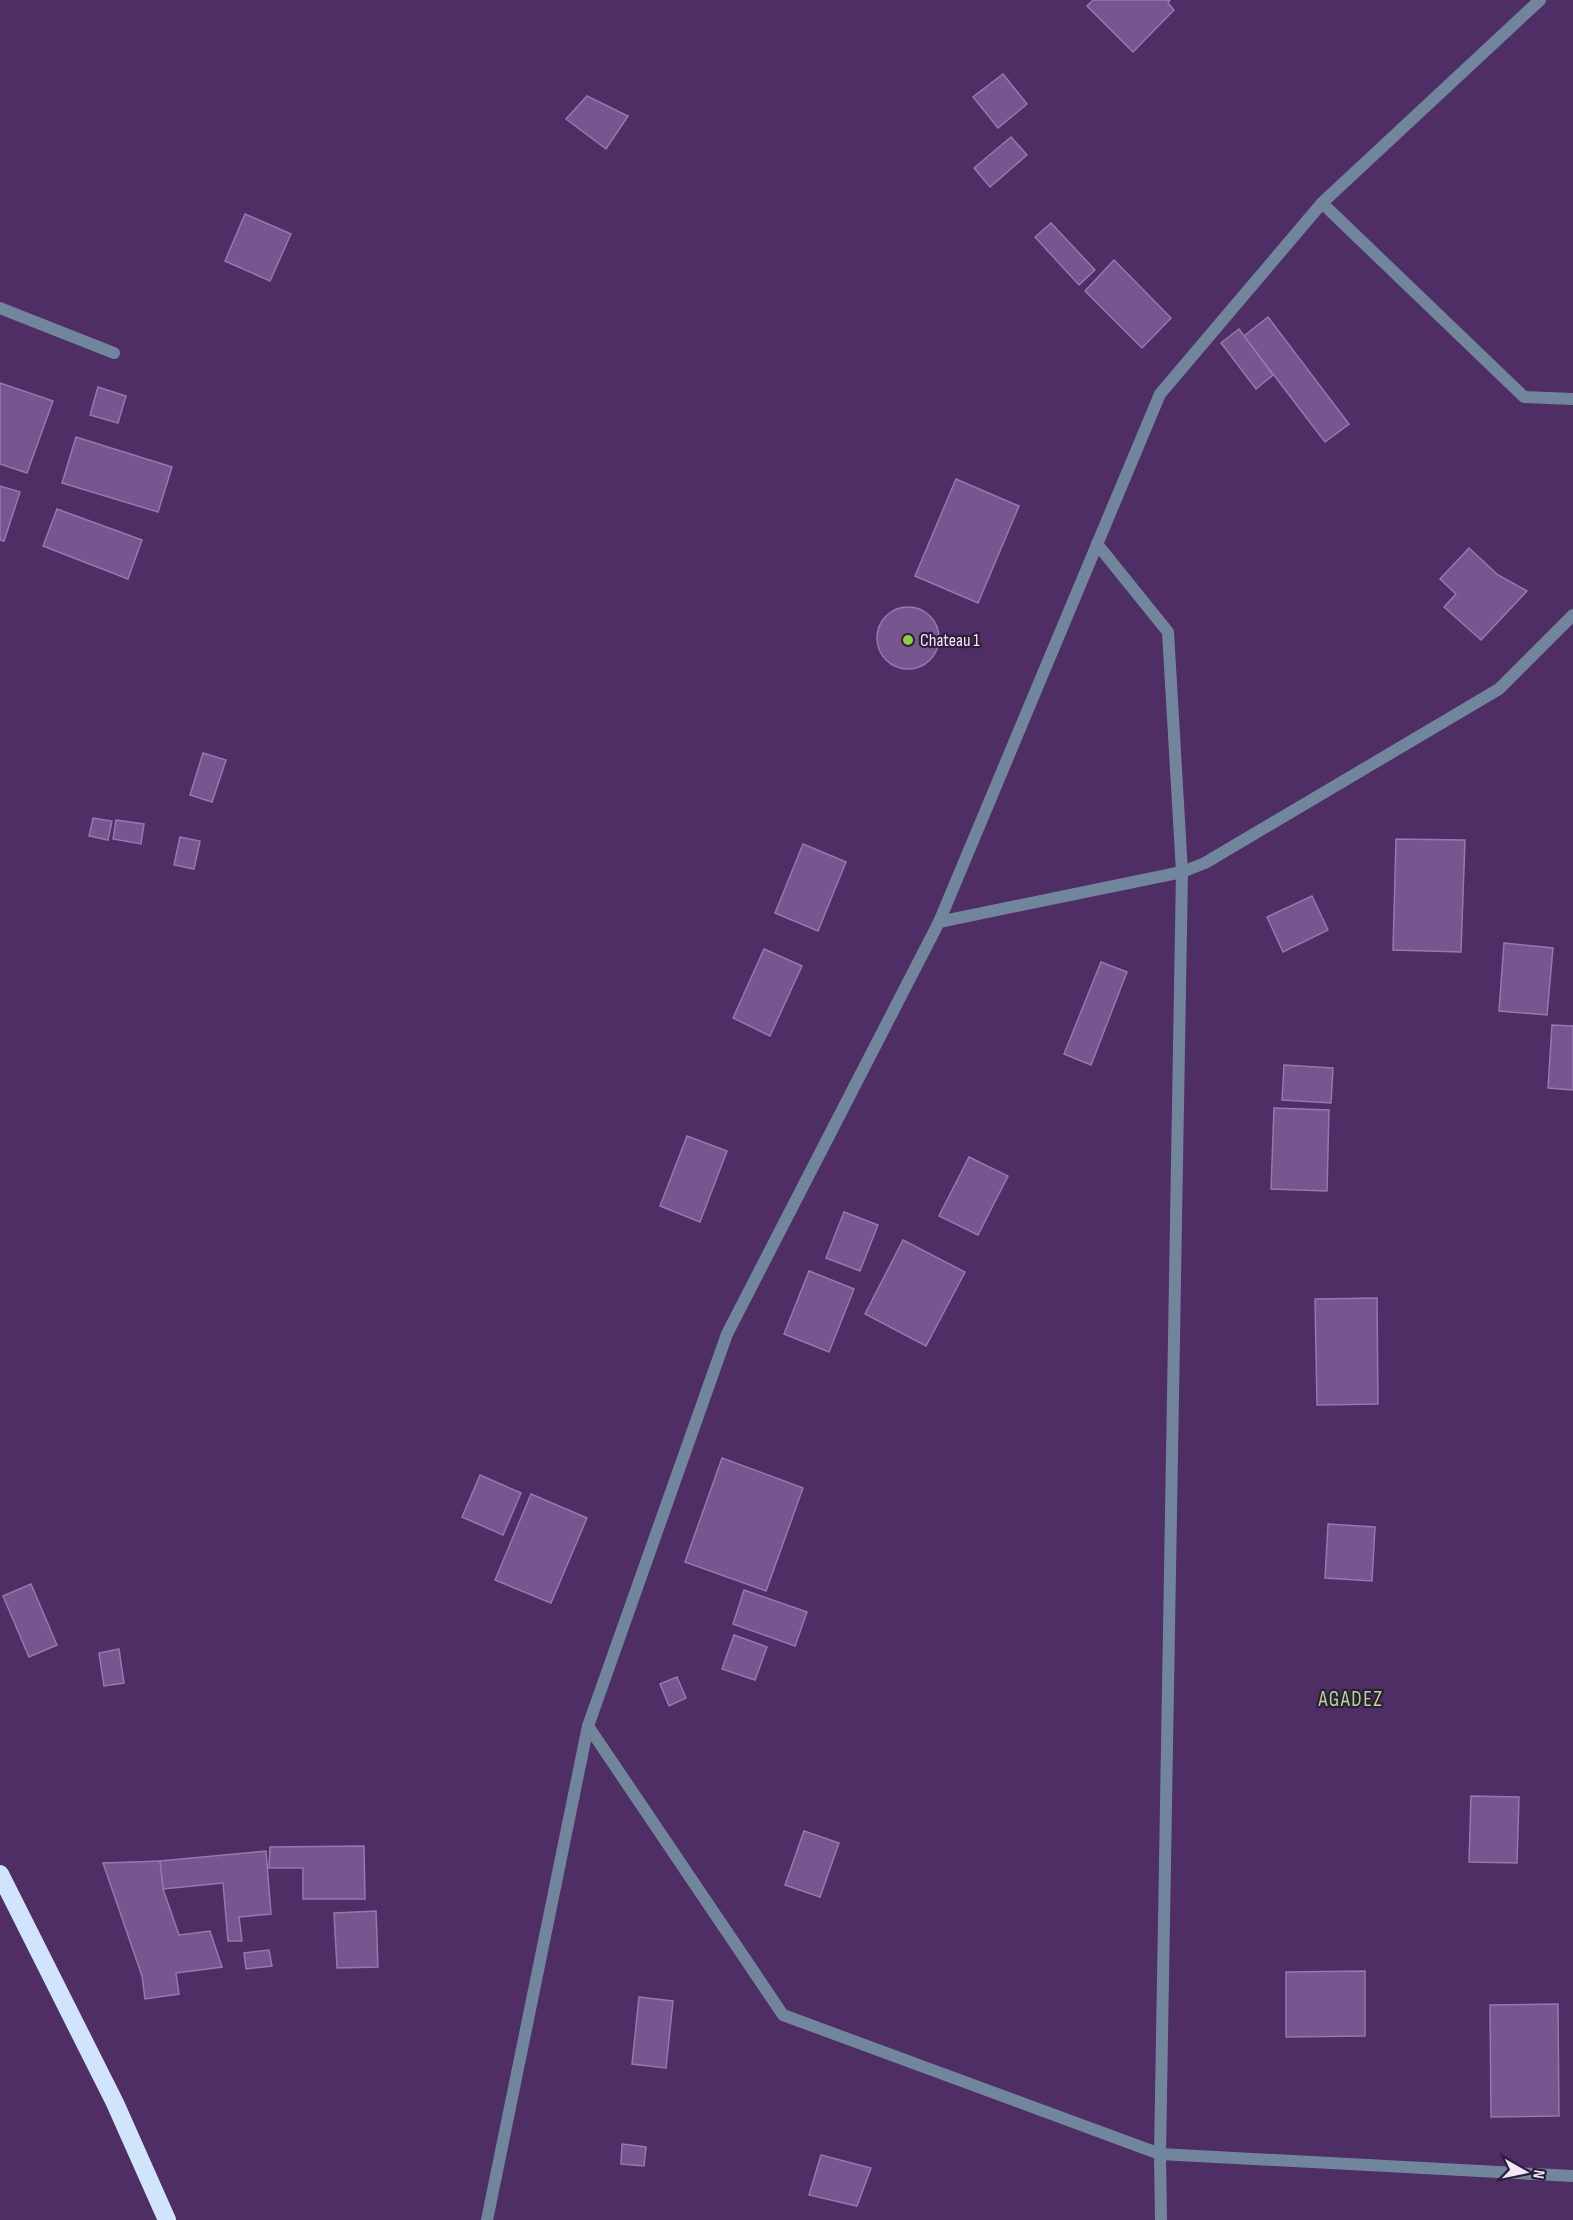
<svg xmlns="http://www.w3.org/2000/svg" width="1573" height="2220" font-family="'Sofia Sans Condensed',sans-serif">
<rect width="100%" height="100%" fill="#4e2e64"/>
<g fill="#77568f" stroke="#9876b1" stroke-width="1.5">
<polygon points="1093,0 1170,0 1168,3 1174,10 1133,52 1087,6"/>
<polygon points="1003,74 1027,104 998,128 973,97"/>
<polygon points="587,96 628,116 606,149 566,119"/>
<polygon points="1011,137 1027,155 990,187 974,168"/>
<polygon points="245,214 291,234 270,281 225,261"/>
<polygon points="1051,223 1095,270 1079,285 1035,237"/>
<polygon points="1114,260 1171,318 1142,348 1085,291"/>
<polygon points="1268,317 1349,424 1325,442 1244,336"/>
<polygon points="1239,329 1273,375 1256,389 1221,343"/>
<polygon points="0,383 53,401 27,473 0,464"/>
<polygon points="98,387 126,396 118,423 90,415"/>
<polygon points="76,437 172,467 158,512 62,483"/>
<polygon points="956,479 1019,506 978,603 915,576"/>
<polygon points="0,486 20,492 4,541 0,540"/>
<polygon points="57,509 142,540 128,579 43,546"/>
<polygon points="1469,548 1498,575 1527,591 1481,640 1444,607 1456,594 1440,579"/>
<circle cx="908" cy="638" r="31"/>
<polygon points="203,753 226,760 212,802 190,795"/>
<polygon points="93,818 112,821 108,840 89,836"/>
<polygon points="116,820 144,824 141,844 113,839"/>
<polygon points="180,837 200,841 194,869 174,865"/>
<polygon points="1396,839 1465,840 1461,952 1393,950"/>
<polygon points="803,844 846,862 818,931 775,913"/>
<polygon points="1312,896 1328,930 1283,952 1267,917"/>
<polygon points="1504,943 1553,948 1547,1015 1499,1011"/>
<polygon points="764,949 802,966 770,1036 733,1018"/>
<polygon points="1101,962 1127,972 1091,1065 1064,1054"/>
<polygon points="1552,1025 1573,1026 1573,1090 1548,1088"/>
<polygon points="1284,1065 1333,1068 1331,1103 1282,1100"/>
<polygon points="1274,1108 1329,1110 1327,1191 1271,1189"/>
<polygon points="687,1136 727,1151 700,1222 660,1206"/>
<polygon points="969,1157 1008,1176 978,1235 939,1216"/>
<polygon points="844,1212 878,1225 860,1271 826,1258"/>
<polygon points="903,1240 965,1272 926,1346 865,1314"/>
<polygon points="809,1271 854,1289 829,1352 784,1334"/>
<polygon points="1377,1298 1378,1404 1317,1405 1315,1299"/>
<polygon points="722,1458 803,1488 766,1591 685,1562"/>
<polygon points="480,1475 521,1493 503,1535 462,1517"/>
<polygon points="531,1494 587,1518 551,1603 495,1580"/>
<polygon points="1328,1524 1375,1527 1372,1581 1325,1578"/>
<polygon points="31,1584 57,1645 29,1657 3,1596"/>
<polygon points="744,1590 807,1612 795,1646 733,1624"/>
<polygon points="734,1635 767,1647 755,1680 722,1669"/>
<polygon points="119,1649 124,1683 104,1686 99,1653"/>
<polygon points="677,1677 686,1698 669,1706 660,1684"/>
<polygon points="1471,1796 1519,1797 1517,1863 1469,1862"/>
<polygon points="804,1831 839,1843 820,1897 785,1885"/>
<polygon points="364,1846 365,1899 303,1899 303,1868 269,1868 270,1847"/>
<polygon points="266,1851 271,1914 239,1917 242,1941 228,1941 223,1883 163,1889 160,1861"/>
<polygon points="160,1861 163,1889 179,1935 210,1931 222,1967 176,1973 179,1994 145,1999 142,1976 103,1863"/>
<polygon points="376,1911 378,1967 337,1968 334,1913"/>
<polygon points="269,1950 272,1966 246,1969 244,1953"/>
<polygon points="1365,1971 1365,2036 1286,2037 1286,1972"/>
<polygon points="639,1997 673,2001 666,2068 632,2064"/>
<polygon points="1558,2004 1559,2116 1491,2117 1490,2005"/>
<polygon points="622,2144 646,2147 644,2166 621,2164"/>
<polygon points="821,2155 871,2168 857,2206 809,2195"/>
</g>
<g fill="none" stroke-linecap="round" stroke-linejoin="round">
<g stroke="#71869d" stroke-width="12">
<polyline points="1322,203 1524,397 1573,399"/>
<polyline points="0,308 114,353"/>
<polyline points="1097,544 1168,632 1182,872 1160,2154 1161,2220"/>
<polyline points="939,922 1182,872 1205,863 1499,689 1573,615"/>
<polyline points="588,1726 783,2015 1160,2154 1573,2176"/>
<polyline points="487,2220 588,1726 727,1334 939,922 1160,394 1322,203 1540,0"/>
</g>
<polyline stroke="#d0e4fb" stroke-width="18" points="0,1874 115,2103 167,2220"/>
</g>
<circle fill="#90cd41" stroke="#2d1f37" stroke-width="2" cx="908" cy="640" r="6"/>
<g text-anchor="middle" stroke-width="4.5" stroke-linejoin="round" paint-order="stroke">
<g font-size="18" fill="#f2e7fb" stroke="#2d1f37" text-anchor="start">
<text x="920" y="646">Chateau 1</text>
</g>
<g font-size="21" letter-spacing="1.5" fill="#b6d994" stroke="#2d1f37">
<text x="1351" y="1706">AGADEZ</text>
</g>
</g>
<g transform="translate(1525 2172) rotate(99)" stroke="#2d1f37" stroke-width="4.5" paint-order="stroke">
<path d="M0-4.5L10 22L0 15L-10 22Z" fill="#f2e7fb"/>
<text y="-9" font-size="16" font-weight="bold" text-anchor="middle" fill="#f2e7fb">N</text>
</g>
</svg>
